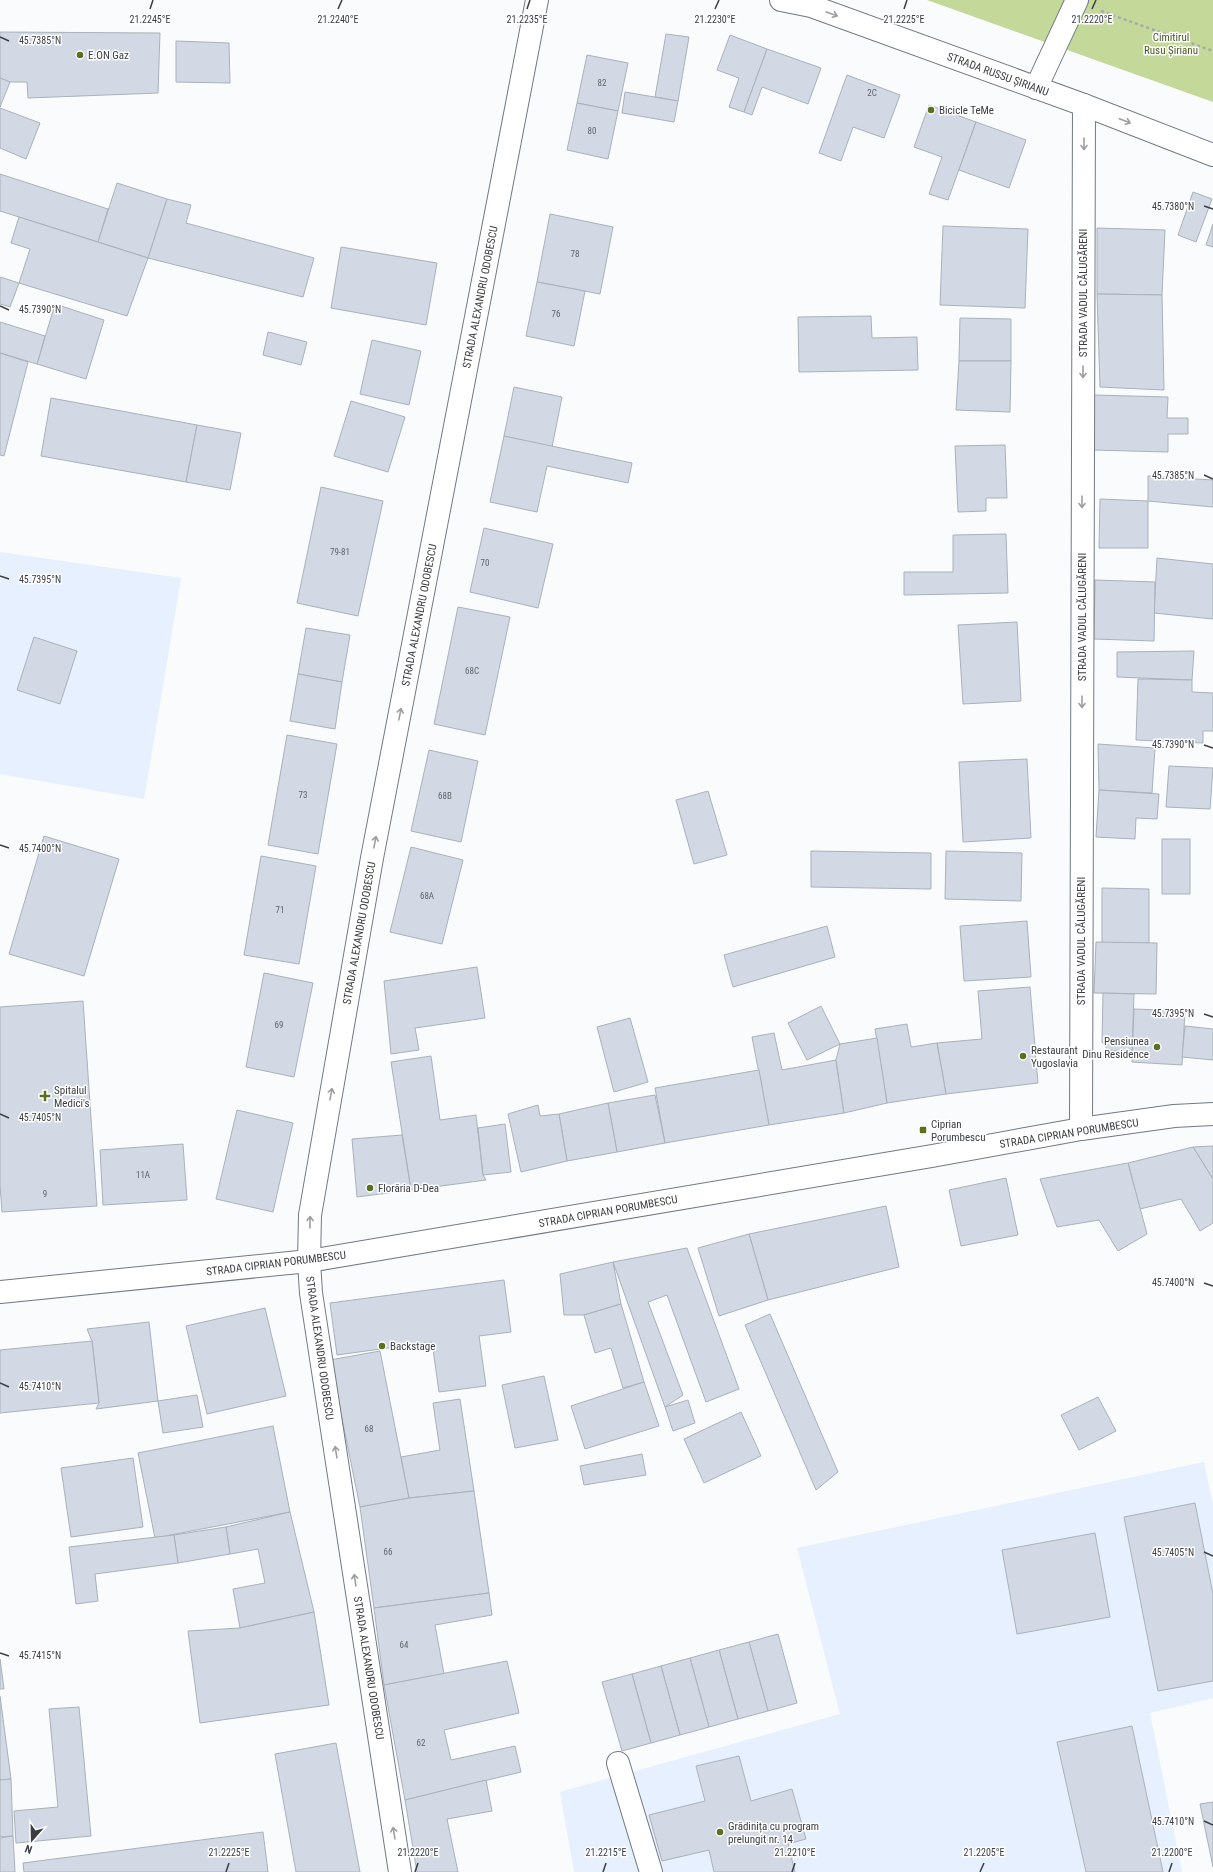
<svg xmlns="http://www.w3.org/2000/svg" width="1213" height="1872" font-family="'Roboto Condensed',sans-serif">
<rect width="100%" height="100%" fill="#f9fbfd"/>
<g fill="#e6f0fe">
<polygon points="0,552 181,578 144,799 0,774"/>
<polygon points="1204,1462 1213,1505 1213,1698 1150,1713 1182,1872 574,1872 560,1792 840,1714 797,1548"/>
</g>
<polygon fill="#c4d89a" points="927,0 1213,0 1213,102"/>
<g fill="#d2d9e4" stroke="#a9b1bb">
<polygon points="0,32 160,33 158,93 28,98 27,82 10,82 0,78"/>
<polygon points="666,34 689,37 678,101 655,97"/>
<polygon points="730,35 767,49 744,112 729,107 739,78 717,70"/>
<polygon points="176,41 229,43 230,83 176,82"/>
<polygon points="767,49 821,68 808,104 762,87 752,115 744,112"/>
<polygon points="587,55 628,63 618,111 577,103"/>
<polygon points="847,75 900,95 884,138 853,127 841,161 819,153"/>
<polygon points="0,78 10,82 0,107"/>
<polygon points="625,92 678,101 674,122 622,113"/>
<polygon points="577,103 618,111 608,159 567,150"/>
<polygon points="929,105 976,122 948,200 929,194 942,157 914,147"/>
<polygon points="0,108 40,123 26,159 0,148"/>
<polygon points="976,122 1026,140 1009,188 959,170"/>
<polygon points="0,174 108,209 98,242 0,211"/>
<polygon points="117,183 167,199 148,258 98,242"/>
<polygon points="1193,192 1212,199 1196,242 1178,235"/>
<polygon points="167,199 191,205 186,223 314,258 303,297 148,258"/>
<polygon points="550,214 613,227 600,294 537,282"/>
<polygon points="19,217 148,258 127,316 19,283 30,249 11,243"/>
<polygon points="1213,224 1213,247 1206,245"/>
<polygon points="943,226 1028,229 1025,308 940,305"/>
<polygon points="1097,228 1165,230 1162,295 1097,294"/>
<polygon points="341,247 437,263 426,325 331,308"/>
<polygon points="0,277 19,283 10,307 0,304"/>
<polygon points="537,282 585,291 574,346 526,336"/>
<polygon points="1097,294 1162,295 1164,390 1100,387"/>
<polygon points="55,304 104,320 86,379 37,364"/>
<polygon points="871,316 872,338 917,337 918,370 799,372 798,317"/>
<polygon points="960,318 1011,319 1011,361 959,361"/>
<polygon points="0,322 45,336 37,364 0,353"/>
<polygon points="268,332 307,342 301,365 263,355"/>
<polygon points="372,340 421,351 409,405 360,394"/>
<polygon points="0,353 28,362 4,456 0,455"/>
<polygon points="959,361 1011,361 1010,412 956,410"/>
<polygon points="514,387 562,397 552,447 504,436"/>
<polygon points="1094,395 1168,397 1167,418 1188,418 1188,434 1168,434 1168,452 1093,450"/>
<polygon points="51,398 197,425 186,482 41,456"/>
<polygon points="351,401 405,417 388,472 334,456"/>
<polygon points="197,425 241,433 230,490 186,482"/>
<polygon points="504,436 632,463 628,483 547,466 537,512 490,502"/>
<polygon points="1005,445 1007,498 986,498 986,511 958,512 955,446"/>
<polygon points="1148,476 1213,480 1213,507 1148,501"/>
<polygon points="321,487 383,501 358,616 297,603"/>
<polygon points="1100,499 1148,501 1148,548 1099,548"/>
<polygon points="484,528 553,544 538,608 470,592"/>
<polygon points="1006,534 1008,593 904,595 904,572 953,572 953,535"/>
<polygon points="1157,558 1213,564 1213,619 1154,613"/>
<polygon points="1095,580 1155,582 1154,641 1094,639"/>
<polygon points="458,607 510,617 485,735 434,724"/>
<polygon points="1017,622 1021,701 963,704 958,625"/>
<polygon points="306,628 350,635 342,682 298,674"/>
<polygon points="34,637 77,651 60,704 17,690"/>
<polygon points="1194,651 1192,680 1117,677 1117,652"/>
<polygon points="298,674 342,682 335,729 290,721"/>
<polygon points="1138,679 1192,680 1192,692 1213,693 1213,731 1203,731 1203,743 1136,740"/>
<polygon points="287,735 337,744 318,854 268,845"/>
<polygon points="1098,744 1155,748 1152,793 1099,790"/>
<polygon points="429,750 478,761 461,842 411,831"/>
<polygon points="1027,759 1031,838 963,842 959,762"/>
<polygon points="1169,766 1213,768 1210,809 1166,807"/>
<polygon points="1099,790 1159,794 1157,819 1136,818 1135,839 1096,837"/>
<polygon points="708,791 727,855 694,864 676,800"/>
<polygon points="44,836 119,859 84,976 9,954"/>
<rect x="1162" y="839" width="28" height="55"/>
<polygon points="411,847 463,860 442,944 390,932"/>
<polygon points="811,851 931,853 931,889 811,887"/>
<polygon points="946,851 1022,853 1021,901 945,899"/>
<polygon points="261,856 316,866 299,964 244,955"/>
<polygon points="1102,888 1149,889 1149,943 1102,943"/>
<polygon points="1027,921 1031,977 964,981 960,926"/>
<polygon points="827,926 835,957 733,987 724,955"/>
<polygon points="1096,942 1157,943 1156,994 1094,993"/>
<polygon points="477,967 485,1018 415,1028 419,1050 391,1054 384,981"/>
<polygon points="264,973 313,983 294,1077 246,1067"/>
<polygon points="1030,987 1038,1083 946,1094 937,1043 982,1039 978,991"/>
<polygon points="1103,993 1134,994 1132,1052 1108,1050 1102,1042"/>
<polygon points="83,1001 97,1206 2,1212 0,1185 0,1007"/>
<polygon points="821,1006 840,1044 807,1060 788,1023"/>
<polygon points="1134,1009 1185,1011 1182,1065 1132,1062"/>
<polygon points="630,1018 648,1082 614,1092 597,1027"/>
<polygon points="907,1024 911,1047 937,1043 946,1094 887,1103 875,1029"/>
<polygon points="1185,1026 1213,1029 1213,1060 1182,1057"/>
<polygon points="774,1033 782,1070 836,1060 844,1113 769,1125 752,1037"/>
<polygon points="877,1038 887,1103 844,1113 836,1060 840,1044"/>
<polygon points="431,1056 440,1120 476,1115 483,1175 486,1180 411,1190 391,1062"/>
<polygon points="759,1070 769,1125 665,1143 655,1088"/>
<polygon points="655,1095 665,1143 617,1152 608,1103"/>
<polygon points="608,1103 617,1152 567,1161 559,1114"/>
<polygon points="538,1105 540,1116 559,1114 567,1161 521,1172 508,1114"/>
<polygon points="237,1110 293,1123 273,1212 216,1199"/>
<polygon points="505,1124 511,1172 483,1175 478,1128"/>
<polygon points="402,1135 411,1190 357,1197 352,1139"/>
<polygon points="183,1144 187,1200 103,1205 100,1150"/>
<polygon points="1213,1146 1213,1179 1193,1147"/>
<polygon points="1193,1147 1213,1179 1213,1223 1200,1231 1181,1199 1140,1209 1128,1163"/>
<polygon points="1128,1163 1147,1234 1118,1251 1099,1220 1057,1227 1040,1179"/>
<polygon points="1006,1178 1018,1235 961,1246 949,1190"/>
<polygon points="886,1206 899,1267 768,1300 749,1234"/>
<polygon points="749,1234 768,1300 719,1316 698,1248"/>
<polygon points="687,1248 739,1389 706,1402 667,1295 648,1302 683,1395 665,1407 613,1262"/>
<polygon points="613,1262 621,1304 584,1315 564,1315 560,1274"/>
<polygon points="504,1280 511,1332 479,1336 486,1386 439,1392 432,1342 337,1355 330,1303"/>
<polygon points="621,1304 644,1382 623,1388 611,1348 595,1353 584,1315"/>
<polygon points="265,1308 286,1396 207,1414 186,1326"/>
<polygon points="770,1314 838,1472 816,1490 745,1325"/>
<polygon points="149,1322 158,1401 96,1409 99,1403 92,1341 87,1329"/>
<polygon points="92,1341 99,1403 0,1413 0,1350"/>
<polygon points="380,1351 409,1498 360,1507 330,1360"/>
<polygon points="544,1376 558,1440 515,1448 502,1385"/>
<polygon points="644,1382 659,1426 585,1449 571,1406"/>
<polygon points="197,1395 203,1427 163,1433 158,1401"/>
<polygon points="1098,1397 1116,1431 1079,1450 1061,1415"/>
<polygon points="460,1399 474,1491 409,1498 401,1457 440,1450 433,1403"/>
<polygon points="688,1400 695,1423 673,1431 665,1407"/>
<polygon points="741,1412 761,1456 704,1483 684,1439"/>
<polygon points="273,1426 290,1512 155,1538 138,1453"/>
<polygon points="642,1454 646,1475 584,1485 580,1466"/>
<polygon points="133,1458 143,1527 71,1537 61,1468"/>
<polygon points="474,1491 489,1593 374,1608 360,1507 409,1498"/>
<polygon points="1195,1503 1213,1594 1213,1681 1158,1691 1124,1517"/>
<polygon points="290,1512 314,1612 240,1628 233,1589 265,1583 258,1549 230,1554 226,1527"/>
<polygon points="226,1527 230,1554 178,1563 174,1535"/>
<polygon points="1095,1533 1110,1617 1017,1634 1002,1550"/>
<polygon points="174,1535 178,1563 95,1574 98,1601 76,1604 69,1547"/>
<polygon points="489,1593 492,1615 435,1625 444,1674 384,1685 374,1608"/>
<polygon points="314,1612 329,1705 200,1723 188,1631 240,1628"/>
<polygon points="778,1634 797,1703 768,1711 749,1642"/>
<polygon points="749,1642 768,1711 738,1719 719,1650"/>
<polygon points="719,1650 738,1719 709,1727 690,1658"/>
<polygon points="690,1658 709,1727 680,1735 661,1666"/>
<polygon points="0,1659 4,1689 0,1689"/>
<polygon points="507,1661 519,1713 444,1730 451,1760 515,1746 521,1772 405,1800 384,1685"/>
<polygon points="661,1666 680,1735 651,1743 632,1674"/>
<polygon points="632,1674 651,1743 622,1751 602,1682"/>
<polygon points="0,1696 11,1779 0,1780"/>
<polygon points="79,1707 91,1836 16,1843 14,1811 58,1807 49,1709"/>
<polygon points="1132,1726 1163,1872 1086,1872 1057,1742"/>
<polygon points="336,1743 360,1872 296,1872 275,1754"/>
<polygon points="739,1756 751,1801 792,1789 806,1839 788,1844 795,1872 714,1872 709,1850 662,1861 649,1815 705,1801 696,1766"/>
<polygon points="11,1779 13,1836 0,1837 0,1780"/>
<polygon points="486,1780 492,1811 447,1819 458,1872 417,1872 405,1800"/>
<polygon points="1213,1802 1213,1867 1200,1804"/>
<polygon points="263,1832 268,1872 24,1872 23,1863"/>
<polygon points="13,1836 15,1872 0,1872 0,1838"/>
</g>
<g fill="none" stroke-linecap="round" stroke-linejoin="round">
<defs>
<g id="minor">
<polyline points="781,0 811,6 1084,105 1213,155"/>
<polyline points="1036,88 1077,0"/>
<polyline points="1081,1129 1084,105"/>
<polyline points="0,1292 309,1261 932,1156 1081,1129 1174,1116 1213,1114"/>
<polyline points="618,1763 651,1872"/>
<polyline points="400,1872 311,1293 309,1261 310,1215 372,858 537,0"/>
</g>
</defs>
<use href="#minor" stroke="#727983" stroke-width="24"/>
<polyline stroke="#a6a9ac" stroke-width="2.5" stroke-dasharray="3 3" stroke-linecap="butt" points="1101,11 1213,51"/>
<use href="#minor" stroke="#fff" stroke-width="22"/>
</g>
<defs><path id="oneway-shaft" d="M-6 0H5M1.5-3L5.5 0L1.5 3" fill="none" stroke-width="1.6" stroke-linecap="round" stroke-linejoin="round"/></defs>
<g stroke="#9c9ea0">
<use href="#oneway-shaft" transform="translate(832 14) rotate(20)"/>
<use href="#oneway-shaft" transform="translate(1125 121) rotate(21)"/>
<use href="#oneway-shaft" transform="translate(1084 144) rotate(90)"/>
<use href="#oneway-shaft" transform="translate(1083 372) rotate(90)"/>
<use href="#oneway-shaft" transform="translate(1082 502) rotate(90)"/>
<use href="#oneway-shaft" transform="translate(1082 702) rotate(90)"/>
<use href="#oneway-shaft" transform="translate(400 714) rotate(-79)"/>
<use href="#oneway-shaft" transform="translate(375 842) rotate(-79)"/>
<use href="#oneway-shaft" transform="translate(331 1094) rotate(-80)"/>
<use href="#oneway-shaft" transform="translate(310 1222) rotate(-89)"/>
<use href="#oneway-shaft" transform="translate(336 1452) rotate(-99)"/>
<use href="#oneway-shaft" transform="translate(355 1580) rotate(-99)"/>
<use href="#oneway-shaft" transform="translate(394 1833) rotate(-99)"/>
</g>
<path fill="none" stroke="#3a3d41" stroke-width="1.5" d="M 150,9 L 153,0M 338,9 L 342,0M 527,9 L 530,0M 715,9 L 719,0M 904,9 L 907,0M 1092,9 L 1096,0M 0,37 L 9,41M 1204,206 L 1213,209M 0,306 L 9,310M 1204,475 L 1213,479M 0,576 L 9,579M 1204,745 L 1213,748M 0,845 L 9,848M 1204,1014 L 1213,1017M 0,1114 L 9,1118M 1204,1283 L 1213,1286M 0,1383 L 9,1387M 1204,1552 L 1213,1556M 0,1653 L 9,1656M 1204,1821 L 1213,1825M 226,1872 L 229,1863M 415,1872 L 418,1863M 603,1872 L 606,1863M 792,1872 L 795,1863M 980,1872 L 984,1863M 1169,1872 L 1172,1863"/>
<g fill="#5b701e" stroke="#fff" stroke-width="1.5">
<circle cx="80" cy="55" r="4"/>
<circle cx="931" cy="110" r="4"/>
<circle cx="1157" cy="1047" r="4"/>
<circle cx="1023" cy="1056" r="4"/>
<path d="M43 1090h4v4h4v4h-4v4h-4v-4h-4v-4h4z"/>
<rect x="919" y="1126" width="8" height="8" rx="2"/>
<circle cx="370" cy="1188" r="4"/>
<circle cx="382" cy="1346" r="4"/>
<circle cx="720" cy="1832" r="4"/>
</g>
<g text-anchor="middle" stroke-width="3" stroke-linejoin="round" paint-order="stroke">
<g font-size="9" fill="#60646a">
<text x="602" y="86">82</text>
<text x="872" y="96">2C</text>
<text x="592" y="134">80</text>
<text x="575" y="257">78</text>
<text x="556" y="317">76</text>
<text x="340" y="555">79-81</text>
<text x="485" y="566">70</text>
<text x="472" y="674">68C</text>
<text x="303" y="798">73</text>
<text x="445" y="799">68B</text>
<text x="427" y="899">68A</text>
<text x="280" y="913">71</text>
<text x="279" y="1028">69</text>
<text x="143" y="1178">11A</text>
<text x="45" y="1197">9</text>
<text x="369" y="1432">68</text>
<text x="388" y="1555">66</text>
<text x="404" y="1648">64</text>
<text x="421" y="1746">62</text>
</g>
<g font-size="11" fill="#49581d" stroke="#fff">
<text x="1171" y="41">Cimitirul<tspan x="1171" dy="13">Rusu Șirianu</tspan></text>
</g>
<g font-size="11" fill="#3a3d41" stroke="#fff" text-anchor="start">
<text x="88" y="59">E.ON Gaz</text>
<text x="939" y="114">Bicicle TeMe</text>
<text x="1149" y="1045" text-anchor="end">Pensiunea<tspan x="1149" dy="13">Dinu Residence</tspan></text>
<text x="1031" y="1054">Restaurant<tspan x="1031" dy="13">Yugoslavia</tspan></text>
<text x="54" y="1094">Spitalul<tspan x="54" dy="13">Medici's</tspan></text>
<text x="931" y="1128">Ciprian<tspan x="931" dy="13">Porumbescu</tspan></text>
<text x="378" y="1192">Florăria D-Dea</text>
<text x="390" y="1350">Backstage</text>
<text x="728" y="1830">Grădinița cu program<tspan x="728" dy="13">prelungit nr. 14</tspan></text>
</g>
<g font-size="11" fill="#3a3d41" stroke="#fff">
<text transform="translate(998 74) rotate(20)" y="4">STRADA RUSSU ȘIRIANU</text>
<text transform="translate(1083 293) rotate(-90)" y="4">STRADA VADUL CĂLUGĂRENI</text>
<text transform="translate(480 297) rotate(-79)" y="4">STRADA ALEXANDRU ODOBESCU</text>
<text transform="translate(419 615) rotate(-79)" y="4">STRADA ALEXANDRU ODOBESCU</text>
<text transform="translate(1082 617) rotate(-90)" y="4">STRADA VADUL CĂLUGĂRENI</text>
<text transform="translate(359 933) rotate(-80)" y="4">STRADA ALEXANDRU ODOBESCU</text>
<text transform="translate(1081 941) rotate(-90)" y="4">STRADA VADUL CĂLUGĂRENI</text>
<text transform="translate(1069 1133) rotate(-9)" y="4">STRADA CIPRIAN PORUMBESCU</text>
<text transform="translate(608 1211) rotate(-10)" y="4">STRADA CIPRIAN PORUMBESCU</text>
<text transform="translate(276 1263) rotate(-7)" y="4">STRADA CIPRIAN PORUMBESCU</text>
<text transform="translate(320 1348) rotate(82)" y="4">STRADA ALEXANDRU ODOBESCU</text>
<text transform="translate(369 1668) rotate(81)" y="4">STRADA ALEXANDRU ODOBESCU</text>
</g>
</g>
<g font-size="10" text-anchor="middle" fill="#3a3d41" stroke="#fff" stroke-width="3" stroke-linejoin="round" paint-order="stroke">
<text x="150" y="23">21.2245°E</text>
<text x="338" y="23">21.2240°E</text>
<text x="527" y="23">21.2235°E</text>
<text x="715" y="23">21.2230°E</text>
<text x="904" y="23">21.2225°E</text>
<text x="1092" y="23">21.2220°E</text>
<text x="40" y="44">45.7385°N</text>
<text x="1173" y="210">45.7380°N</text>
<text x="40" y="313">45.7390°N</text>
<text x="1173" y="479">45.7385°N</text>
<text x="40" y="583">45.7395°N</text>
<text x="1173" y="748">45.7390°N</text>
<text x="40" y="852">45.7400°N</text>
<text x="1173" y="1017">45.7395°N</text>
<text x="40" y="1121">45.7405°N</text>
<text x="1173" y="1286">45.7400°N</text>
<text x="40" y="1390">45.7410°N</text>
<text x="1173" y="1556">45.7405°N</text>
<text x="40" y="1659">45.7415°N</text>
<text x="1173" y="1825">45.7410°N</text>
<text x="229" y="1856">21.2225°E</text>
<text x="418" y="1856">21.2220°E</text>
<text x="606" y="1856">21.2215°E</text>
<text x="795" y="1856">21.2210°E</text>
<text x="984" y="1856">21.2205°E</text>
<text x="1172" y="1856">21.2200°E</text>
</g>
<g transform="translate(32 1840) rotate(200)" stroke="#ffffff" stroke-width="3" paint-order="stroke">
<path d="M0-3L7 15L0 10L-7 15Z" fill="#3a3d41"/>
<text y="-6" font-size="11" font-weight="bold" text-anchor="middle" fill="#3a3d41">N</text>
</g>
</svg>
